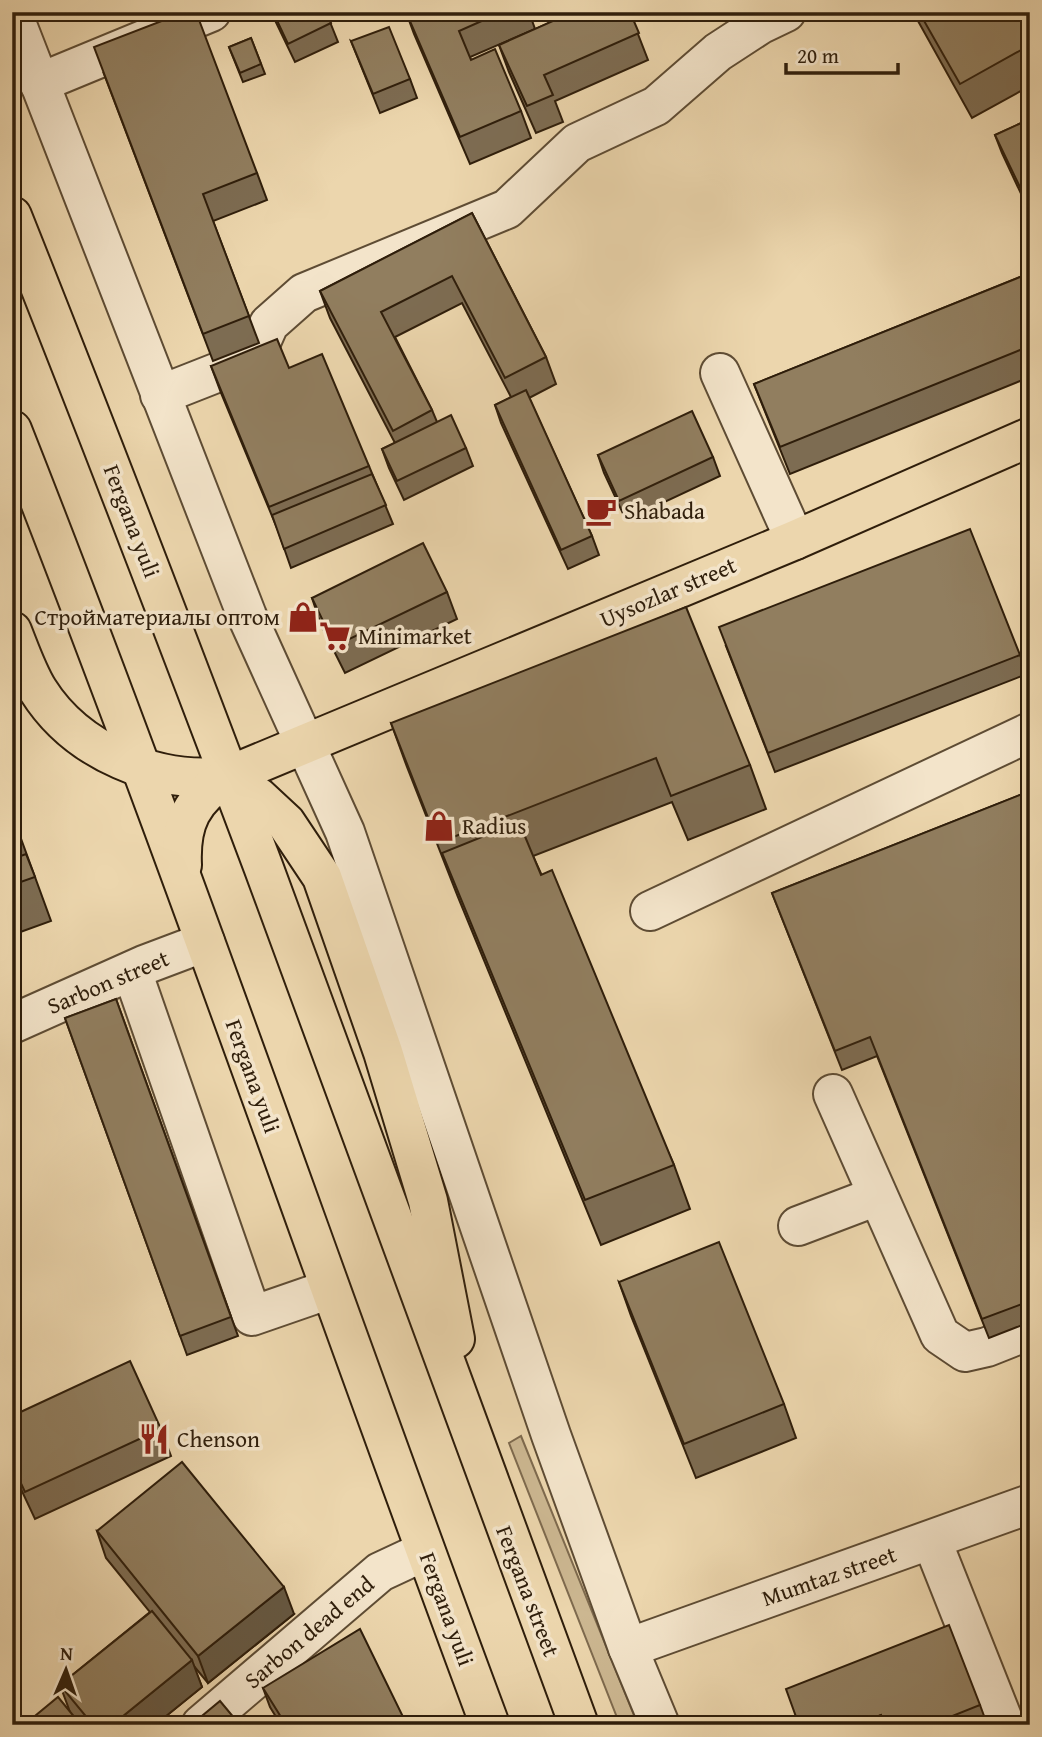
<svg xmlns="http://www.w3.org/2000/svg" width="1042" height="1737" font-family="'Gentium Book Plus',serif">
<rect width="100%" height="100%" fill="#ecd6ad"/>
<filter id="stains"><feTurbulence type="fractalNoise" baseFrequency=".00286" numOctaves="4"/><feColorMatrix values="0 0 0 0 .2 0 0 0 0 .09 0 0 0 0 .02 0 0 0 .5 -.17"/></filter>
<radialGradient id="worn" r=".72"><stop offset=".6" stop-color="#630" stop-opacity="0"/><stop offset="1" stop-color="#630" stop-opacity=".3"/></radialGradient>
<polygon fill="#ccb791" stroke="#7e6a4e" stroke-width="2" points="521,1436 638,1725 620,1725 509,1443"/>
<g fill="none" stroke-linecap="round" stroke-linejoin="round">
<defs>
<g id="minor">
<polyline points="12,12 247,616 345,832 551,1435 628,1648 660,1725"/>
<polyline points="39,83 211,12"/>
<polyline points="720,373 795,540"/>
<polyline points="160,395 254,358 269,324 304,293 507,209 577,143 656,106 718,52 761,24 786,12"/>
<polyline points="650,911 1030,732"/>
<polyline points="132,971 252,1316 330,1289"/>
<polyline points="12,1024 144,965 205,942"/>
<polyline points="833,1094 940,1335 965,1352 987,1347 1030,1330"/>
<polyline points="798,1226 877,1196"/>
<polyline points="932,1541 1005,1725"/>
<polyline points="628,1648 1030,1504"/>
<polyline points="201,1725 380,1572 425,1551"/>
</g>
<g id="major">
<path d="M 12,216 C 98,432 181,648 263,866 C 370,1151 471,1439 579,1725"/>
<path d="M 12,430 C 181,858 329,1294 490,1725"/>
<path d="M 12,631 C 20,651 27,672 38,690 C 77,752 157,785 228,776 L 258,797 L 286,823 L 322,877 L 383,1052 L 428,1201 L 455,1339"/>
<path d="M 182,865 C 180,822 192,799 228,776 L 795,540 L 1030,437"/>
</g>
</defs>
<use href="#minor" stroke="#5e4c34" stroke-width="42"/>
<use href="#major" stroke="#2f1e0b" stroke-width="42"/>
<use href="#minor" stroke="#f3e4ca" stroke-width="38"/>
<use href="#major" stroke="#ecd6ad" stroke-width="38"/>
</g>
<g fill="#7d6c52" stroke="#2f1e0b" stroke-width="2">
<polygon points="271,12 326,12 338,42 295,62"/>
<polygon points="406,12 529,12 535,29 470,57 471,60 521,111 531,138 470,164 414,34"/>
<polygon points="544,12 636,12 636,14 631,16 648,60 555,101 563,122 536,133 509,72 499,45 549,23"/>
<polygon points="913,12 1030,12 1030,86 972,118"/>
<polygon points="251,38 265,74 243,82 229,47"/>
<polygon points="351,41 410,79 417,98 380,113"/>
<polygon points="104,74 257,173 267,200 213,221 259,343 213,361"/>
<polygon points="1030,119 1030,213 1002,153 995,135"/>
<polygon points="472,213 546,357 556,384 529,398 592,536 599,555 568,569 501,423 495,405 511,397 462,303 395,337 432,410 437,422 466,448 473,466 404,500 389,468 382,449 395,443 330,318 320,291"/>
<polygon points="1030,273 1030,377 790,474 754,384"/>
<polygon points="211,366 289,368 369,466 393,524 291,568 277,528 221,393"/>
<polygon points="598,455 713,457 720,476 626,520 604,473"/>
<polygon points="447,592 457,619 345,673 321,625 312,598"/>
<polygon points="726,646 1020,655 1027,674 775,772"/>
<polygon points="391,723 750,765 766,809 688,840 672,802 533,856 674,1165 690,1209 601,1245 458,897 407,767"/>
<polygon points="1030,791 1030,1322 989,1338 877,1056 842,1070 772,893"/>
<polygon points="12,814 51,921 12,935"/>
<polygon points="116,999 238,1336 187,1355 65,1018"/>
<polygon points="619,1282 784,1404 796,1438 696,1478 631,1316"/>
<polygon points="12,1416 161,1429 171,1456 35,1519 12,1470"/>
<polygon points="97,1531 294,1614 208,1683 193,1665 202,1687 155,1725 24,1725 70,1712 60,1685 150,1612 106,1558"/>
<polygon points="263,1688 407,1725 281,1725 270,1707"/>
<polygon points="980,1705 987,1724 985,1725 799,1725"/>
</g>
<g fill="#665842" stroke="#2f1e0b" stroke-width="2">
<polygon points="284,1587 294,1614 208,1683 198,1656"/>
<polygon points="192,1660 202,1687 155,1725 112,1725"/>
</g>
<g fill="#917e5f" stroke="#2f1e0b" stroke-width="2">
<polygon points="185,12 196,12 257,173 203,194 249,316 203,334 94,47"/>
<polygon points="273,12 326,12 331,23 288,44"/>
<polygon points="406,12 502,12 459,31 471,60 495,49 521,111 460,137"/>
<polygon points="545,12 558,12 547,17"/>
<polygon points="573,12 630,12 639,33 544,75 553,95 527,106 499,45"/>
<polygon points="919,12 1030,12 1030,45 960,84"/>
<polygon points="389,27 410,79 373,94 351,41"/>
<polygon points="251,38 261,64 240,73 229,47"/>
<polygon points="1030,119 1030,208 995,135"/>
<polygon points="472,213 546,357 505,378 452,276 381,312 432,410 393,431 320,291"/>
<polygon points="1030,273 1030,346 780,447 754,384"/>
<polygon points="277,339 289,368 322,354 369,466 269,507 211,366"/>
<polygon points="526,390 592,536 561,550 495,405"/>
<polygon points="692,411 713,457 619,501 598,455"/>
<polygon points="451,415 466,448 397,481 382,449"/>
<polygon points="372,474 386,505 284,549 272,515"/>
<polygon points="970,529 1020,655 768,753 719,627"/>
<polygon points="423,543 447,592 335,646 312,598"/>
<polygon points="686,607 750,765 671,796 656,758 438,843 391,723"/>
<polygon points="1030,791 1030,1301 982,1319 870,1037 835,1051 772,893"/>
<polygon points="12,814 18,830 12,832"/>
<polygon points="519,822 541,875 552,870 674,1165 585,1200 442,853"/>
<polygon points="12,842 18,857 26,854 35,877 12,885"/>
<polygon points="116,999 231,1317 180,1336 65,1018"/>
<polygon points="719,1242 784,1404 684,1444 619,1282"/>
<polygon points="130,1361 161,1429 25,1492 12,1464 12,1416"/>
<polygon points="182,1462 284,1587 198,1656 97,1531"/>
<polygon points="152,1611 192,1660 112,1725 93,1725 60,1685"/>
<polygon points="949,1625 980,1705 930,1725 885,1725 881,1715 856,1725 799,1725 786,1689"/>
<polygon points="360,1629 407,1725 286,1725 263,1688"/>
<polygon points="58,1697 81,1725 24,1725"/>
<polygon points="220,1701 240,1725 191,1725"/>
<polygon points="881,1715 885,1725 856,1725"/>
</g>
<defs>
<symbol id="cafe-bare" viewBox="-9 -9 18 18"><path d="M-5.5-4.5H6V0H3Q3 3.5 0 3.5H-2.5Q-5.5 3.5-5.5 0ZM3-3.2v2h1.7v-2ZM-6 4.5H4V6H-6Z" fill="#8f2418" stroke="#f3e4ca" stroke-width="2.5" paint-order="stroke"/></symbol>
<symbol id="shop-bare" viewBox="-9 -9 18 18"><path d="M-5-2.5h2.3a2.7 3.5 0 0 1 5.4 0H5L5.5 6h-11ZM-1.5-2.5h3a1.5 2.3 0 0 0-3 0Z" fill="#8f2418" stroke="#f3e4ca" stroke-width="2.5" paint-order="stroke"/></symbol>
<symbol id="supermarket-bare" viewBox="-9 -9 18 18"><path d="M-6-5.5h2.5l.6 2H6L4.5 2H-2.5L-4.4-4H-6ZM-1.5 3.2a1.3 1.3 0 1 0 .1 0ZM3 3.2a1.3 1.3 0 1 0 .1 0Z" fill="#8f2418" stroke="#f3e4ca" stroke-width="2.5" paint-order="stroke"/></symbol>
<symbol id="restaurant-bare" viewBox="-9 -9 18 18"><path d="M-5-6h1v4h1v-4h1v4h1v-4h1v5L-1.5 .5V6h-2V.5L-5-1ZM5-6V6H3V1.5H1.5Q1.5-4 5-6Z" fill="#8f2418" stroke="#f3e4ca" stroke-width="2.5" paint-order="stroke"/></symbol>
</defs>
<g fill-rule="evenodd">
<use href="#cafe-bare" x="579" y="489" width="44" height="44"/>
<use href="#shop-bare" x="281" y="595" width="44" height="44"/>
<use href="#supermarket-bare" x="313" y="614" width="44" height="44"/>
<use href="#shop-bare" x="417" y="804" width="44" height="44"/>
<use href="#restaurant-bare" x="132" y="1417" width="44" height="44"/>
</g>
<g text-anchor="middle" stroke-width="7" stroke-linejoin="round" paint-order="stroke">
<g font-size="23" fill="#2f1e0b" stroke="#f3e4ca" text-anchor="start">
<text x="624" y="519">Shabada</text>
<text x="280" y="625" text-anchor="end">Стройматериалы оптом</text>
<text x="358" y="644">Minimarket</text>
<text x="462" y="834">Radius</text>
<text x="177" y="1447">Chenson</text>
</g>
<g font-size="23" fill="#2f1e0b" stroke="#f3e4ca">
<text transform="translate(132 521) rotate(69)" y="8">Fergana yuli</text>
<text transform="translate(668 592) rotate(-23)" y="8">Uysozlar street</text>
<text transform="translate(108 982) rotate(-23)" y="8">Sarbon street</text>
<text transform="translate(253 1076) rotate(70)" y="8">Fergana yuli</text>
<text transform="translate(829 1576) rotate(-19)" y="8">Mumtаz street</text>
<text transform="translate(528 1591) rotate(69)" y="8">Fergana street</text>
<text transform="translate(447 1609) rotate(70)" y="8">Fergana yuli</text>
<text transform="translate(309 1632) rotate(-40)" y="8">Sarbon dead end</text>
</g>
</g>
<rect width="1042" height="1737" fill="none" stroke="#ecd6ad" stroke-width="42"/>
<rect x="14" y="14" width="1014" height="1709" fill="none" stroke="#2f1e0b" stroke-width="3.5"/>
<rect x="21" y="21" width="1000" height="1695" fill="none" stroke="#2f1e0b" stroke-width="2"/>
<g transform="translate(66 1670) rotate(2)" stroke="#f3e4ca" stroke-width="5" paint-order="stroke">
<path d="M0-5L12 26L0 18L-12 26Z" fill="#2f1e0b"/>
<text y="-10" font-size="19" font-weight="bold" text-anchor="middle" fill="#2f1e0b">N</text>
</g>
<path d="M786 63v10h112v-10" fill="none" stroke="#2f1e0b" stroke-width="3.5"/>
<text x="797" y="63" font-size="21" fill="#2f1e0b" stroke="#f3e4ca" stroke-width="5" paint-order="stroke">20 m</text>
<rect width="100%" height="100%" filter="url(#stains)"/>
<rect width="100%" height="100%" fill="url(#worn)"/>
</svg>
